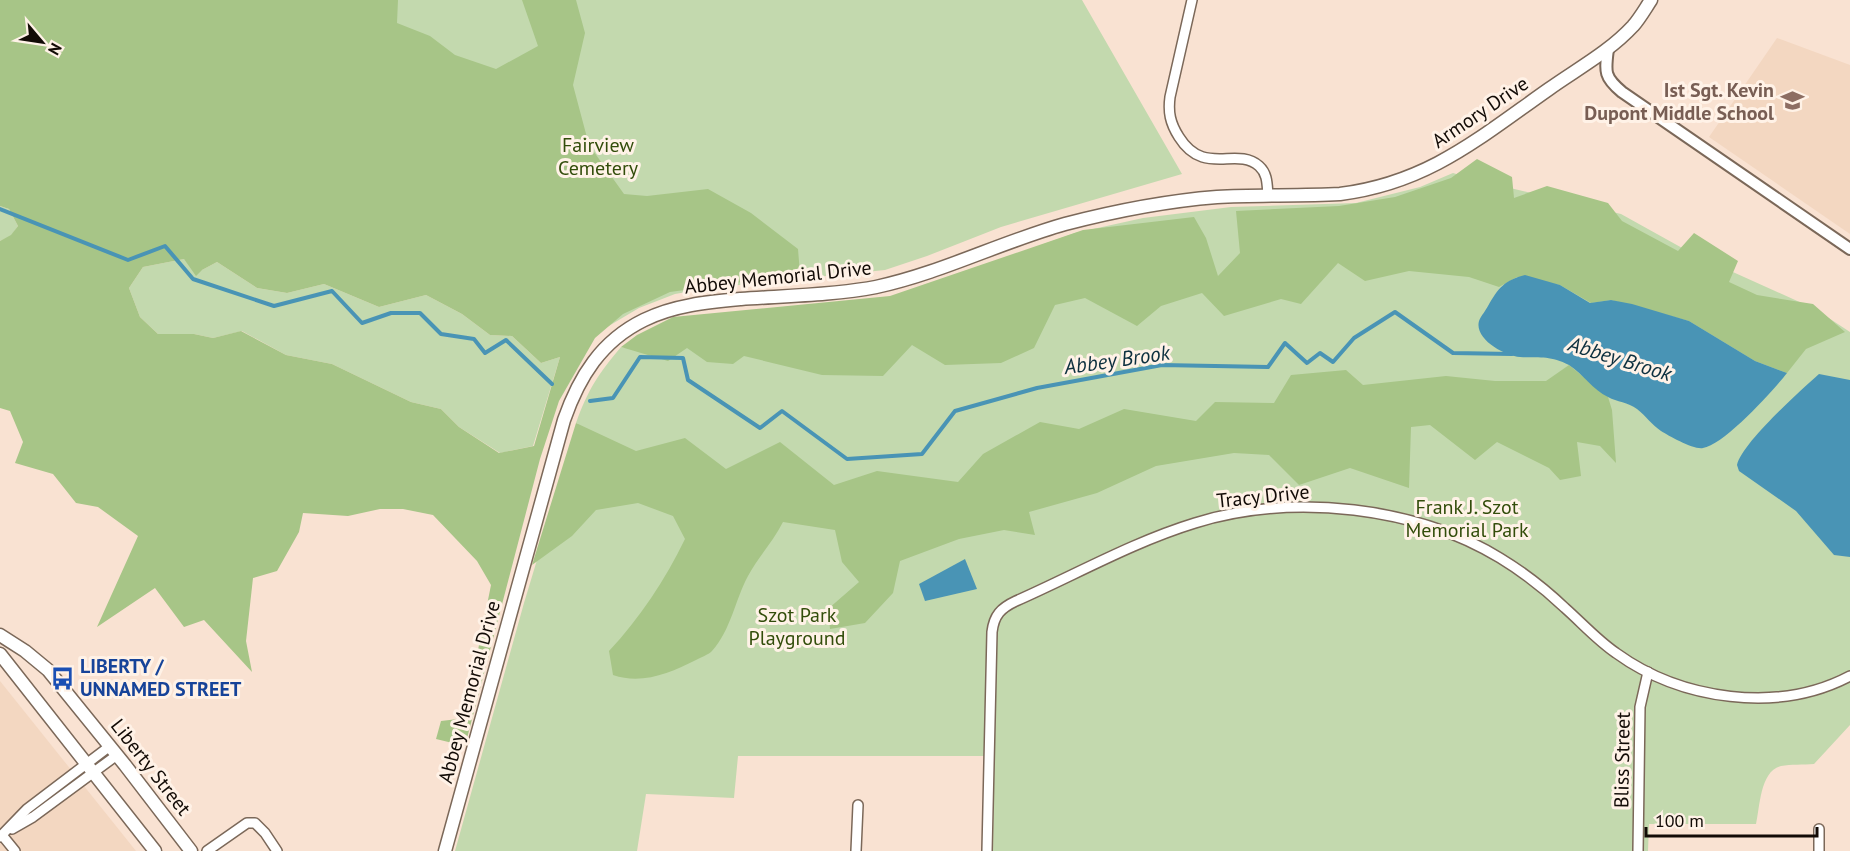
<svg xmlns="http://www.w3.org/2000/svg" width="1850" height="851" font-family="'PT Sans',sans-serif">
<rect width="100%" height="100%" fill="#f9e2d2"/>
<g fill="#f3d7c1">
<polygon points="1777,38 1850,65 1850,234 1709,137"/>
<polygon points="0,681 136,851 0,851"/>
</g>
<g fill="#c3d9ae">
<polygon points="277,0 1082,0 1182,174 1001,227 927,256 885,270 709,288 675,294 639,308 607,327"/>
<path d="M 1453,173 L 1476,180 L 1621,214 L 1693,254 L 1815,309 L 1850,332 L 1850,725 L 1814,764 C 1803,765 1791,764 1781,766 C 1760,771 1760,807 1756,824 L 1649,824 L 1648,851 L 993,851 L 994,756 L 738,756 L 734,798 L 646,794 L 637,851 L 455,851 L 524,603 L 578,424 L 576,423 C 588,390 598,374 621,347 L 625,348 L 892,298 L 1075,233 L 1143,218 L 1231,207 L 1356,203 L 1420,187 Z"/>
<polygon points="0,206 9,209 18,226 11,236 0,241"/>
<polygon points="184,259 202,270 217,262 257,288 287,293 324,284 379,307 426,295 462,314 490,335 512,336 541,363 560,357 533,446 500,453 459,427 441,409 411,402 332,364 286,355 242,331 213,338 194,334 158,334 140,317 129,288 143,267"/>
</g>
<g fill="#a7c587" fill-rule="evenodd">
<path d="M 0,0 L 398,0 L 397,23 L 430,36 L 455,55 L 496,69 L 538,46 L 522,0 L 576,0 L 585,33 L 573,85 L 589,145 L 624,194 L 647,196 L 708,189 L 751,213 L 798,249 L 800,274 L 670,292 L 623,314 L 595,338 L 559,401 L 540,459 L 465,746 L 436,739 L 441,721 L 458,719 L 468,700 L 491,585 L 477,561 L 433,515 L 403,509 L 380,509 L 348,516 L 303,513 L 299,532 L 277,571 L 253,578 L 246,641 L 252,672 L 204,620 L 184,627 L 155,588 L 97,627 L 138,536 L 98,507 L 76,503 L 53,474 L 15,463 L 23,442 L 10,411 L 0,408 L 0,241 L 11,235 L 18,226 L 9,209 L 0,206 ZM 184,259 L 196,276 L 202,270 L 217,262 L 257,288 L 287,293 L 324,284 L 379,307 L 426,295 L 462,314 L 490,335 L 512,336 L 541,363 L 560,357 L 534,446 L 499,453 L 459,427 L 441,409 L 411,402 L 332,364 L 286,355 L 241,331 L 213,338 L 194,334 L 158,334 L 140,317 L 129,288 L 143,267 Z"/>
<polygon points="1477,159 1512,177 1514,198 1547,186 1608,203 1622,221 1678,251 1694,233 1738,261 1729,282 1757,295 1813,304 1845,332 1806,349 1787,373 1755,361 1689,321 1611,300 1591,303 1560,285 1517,277 1499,287 1469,277 1409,271 1365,281 1338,263 1301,304 1281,299 1224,316 1202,293 1161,306 1137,326 1085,298 1055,305 1034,348 1001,363 945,365 912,345 883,376 822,375 744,356 733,364 707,362 687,348 668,361 621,347 637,335 673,317 890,296 1083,230 1194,217 1206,238 1218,276 1240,253 1236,211 1339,206 1395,197 1451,178"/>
<path d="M 1569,365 L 1608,397 L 1612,410 L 1616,463 L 1600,446 L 1577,442 L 1581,476 L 1560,480 L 1549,468 L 1497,442 L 1475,460 L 1430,425 L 1411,427 L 1409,488 L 1350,468 L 1299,485 L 1269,455 L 1234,453 L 1156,466 L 1097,493 L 1029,512 L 1035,535 L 1004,530 L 959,539 L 900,561 L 893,593 L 865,623 L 830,629 L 828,609 L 859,582 L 842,562 L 835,530 L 783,522 C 773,542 758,557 748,576 C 735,600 731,630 712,651 C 708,655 701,657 696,660 C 670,673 642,685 613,675 L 609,651 C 640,618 665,580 685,539 L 673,516 L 638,503 L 596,510 L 572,536 L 532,565 L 576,423 L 636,451 L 685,438 L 726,469 L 780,442 L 834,485 L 877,471 L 958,482 L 983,454 L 1040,422 L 1079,429 L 1124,409 L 1196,421 L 1215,402 L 1274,403 L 1291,375 L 1346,370 L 1363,385 L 1446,376 L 1495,381 L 1546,381 Z"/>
</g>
<g fill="#4994b5">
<path d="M 1525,275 L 1560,285 L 1590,303 L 1611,300 L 1632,304 L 1689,321 L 1755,361 L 1787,373 C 1773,391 1724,445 1703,448 C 1694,450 1669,436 1661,431 C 1652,425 1646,416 1637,409 C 1628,402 1617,402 1608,397 C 1593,390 1583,374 1569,365 C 1550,355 1539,358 1520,357 C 1505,356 1474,339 1479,321 C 1481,316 1486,310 1488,306 C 1498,288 1505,280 1525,275 Z"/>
<path d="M 1819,374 L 1850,380 L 1850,557 L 1834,555 L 1796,511 L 1739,471 L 1737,465 C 1742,443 1800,391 1819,374 Z"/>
<polygon points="965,559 977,589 925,601 919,584"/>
</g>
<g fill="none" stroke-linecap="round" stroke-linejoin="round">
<g stroke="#4994b5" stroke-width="4">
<polyline points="0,209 128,260 165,246 193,279 274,306 332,291 362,323 391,313 420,313 441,334 474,339 485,353 506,340 552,384"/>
<polyline points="590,401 613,398 640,357 683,358 688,380 760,428 782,411 847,459 922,454 955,411 1037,388 1162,365 1268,367 1285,343 1307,363 1320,353 1333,362 1354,338 1395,312 1453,353 1512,354"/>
</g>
<defs>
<g id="minor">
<path d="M 1192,0 L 1170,97 C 1168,112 1170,123 1179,137 C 1204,177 1236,146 1259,166 C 1268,174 1267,185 1268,196"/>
<polyline points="12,829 33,817 117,755"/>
<polyline points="2,835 15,851"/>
<polyline points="0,837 27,809 110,746"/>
<polyline points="207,851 247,823 255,823 265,833 277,851"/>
<polyline points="856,851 858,805"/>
<path d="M 987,851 L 992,632 C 994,615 1001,608 1016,601 C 1075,575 1133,542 1195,523 C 1246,507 1301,504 1354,510 C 1404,516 1456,531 1500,558 C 1523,572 1545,589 1565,608 C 1582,623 1597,640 1616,653 C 1681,700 1778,714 1850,676"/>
<polyline points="1638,851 1640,707 1648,672"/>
<polyline points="1819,851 1819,829"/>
</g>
<path id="tertiary" d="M 1608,49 C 1605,72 1604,77 1622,92 L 1850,249"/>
<g id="secondary">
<polyline points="0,635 25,651 48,670 125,765 191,851"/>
<polyline points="0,654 155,851"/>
<path d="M 445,851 L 564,420 C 579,377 601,341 644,320 C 674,305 708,302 741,299 C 783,296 835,295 876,287 C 941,273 1001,242 1065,224 C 1115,211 1166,201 1217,197 C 1258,195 1299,196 1340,194 C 1428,183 1479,138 1549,89 C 1577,69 1609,52 1633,26 C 1640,18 1645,9 1651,0"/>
</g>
</defs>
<use href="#minor" stroke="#7b6859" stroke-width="12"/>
<use href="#tertiary" stroke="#7b6859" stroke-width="14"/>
<use href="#secondary" stroke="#7b6859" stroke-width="15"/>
<use href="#minor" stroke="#fff" stroke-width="9"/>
<use href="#tertiary" stroke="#fff" stroke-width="10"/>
<use href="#secondary" stroke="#fff" stroke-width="12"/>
</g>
<defs>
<symbol id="school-bare" viewBox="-9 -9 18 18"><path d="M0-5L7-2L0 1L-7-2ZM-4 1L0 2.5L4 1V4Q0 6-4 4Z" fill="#8d6e63" stroke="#fff2e7" stroke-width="2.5" paint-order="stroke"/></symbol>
<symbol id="bus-bare" viewBox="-9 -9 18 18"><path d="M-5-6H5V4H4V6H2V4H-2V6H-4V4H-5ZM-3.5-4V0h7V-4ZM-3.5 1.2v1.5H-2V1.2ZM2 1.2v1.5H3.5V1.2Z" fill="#1a4fb4" stroke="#fff2e7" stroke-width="2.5" paint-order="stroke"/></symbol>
</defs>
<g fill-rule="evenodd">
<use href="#school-bare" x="1776" y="84" width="33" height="33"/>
<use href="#bus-bare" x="46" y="662" width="33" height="33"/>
</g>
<g text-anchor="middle" stroke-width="6" stroke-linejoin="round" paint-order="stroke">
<g font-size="20" font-weight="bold" fill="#785e54" stroke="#fff2e7" text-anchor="end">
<text x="1774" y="97">Ist Sgt. Kevin<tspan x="1774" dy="23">Dupont Middle School</tspan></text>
</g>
<g font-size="20" fill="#120b06" stroke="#fff2e7">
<text transform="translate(1480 112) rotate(-34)" y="7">Armory Drive</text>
<text transform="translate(778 277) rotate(-6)" y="7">Abbey Memorial Drive</text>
<text transform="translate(1263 496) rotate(-6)" y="7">Tracy Drive</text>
<text transform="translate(469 692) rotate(-75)" y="7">Abbey Memorial Drive</text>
<text transform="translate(1622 760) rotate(-89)" y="7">Bliss Street</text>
<text transform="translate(151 767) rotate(52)" y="7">Liberty Street</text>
</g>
<g font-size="20" fill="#324d0a" stroke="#fff2e7">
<text x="598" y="152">Fairview<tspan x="598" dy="23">Cemetery</tspan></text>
<text x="1467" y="514">Frank J. Szot<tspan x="1467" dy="23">Memorial Park</tspan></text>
<text x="797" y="622">Szot Park<tspan x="797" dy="23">Playground</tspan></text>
</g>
<g font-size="20" font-weight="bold" fill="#164399" stroke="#fff2e7" text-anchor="start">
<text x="80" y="673">LIBERTY /<tspan x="80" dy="23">UNNAMED STREET</tspan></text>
</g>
<g font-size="21" font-style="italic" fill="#0d303f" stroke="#fff2e7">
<text transform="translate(1620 359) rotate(17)" y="7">Abbey Brook</text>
<text transform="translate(1117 360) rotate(-8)" y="7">Abbey Brook</text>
</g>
</g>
<g transform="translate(42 42) rotate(119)" stroke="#fff2e7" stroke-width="4.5" paint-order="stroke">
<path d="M0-4.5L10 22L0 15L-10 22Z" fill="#120b06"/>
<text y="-9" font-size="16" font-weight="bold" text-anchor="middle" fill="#120b06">N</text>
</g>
<path d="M1646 827v9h171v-9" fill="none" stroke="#120b06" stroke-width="3"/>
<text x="1655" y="827" font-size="18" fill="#120b06" stroke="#fff2e7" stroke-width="4.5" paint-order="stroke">100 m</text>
</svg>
